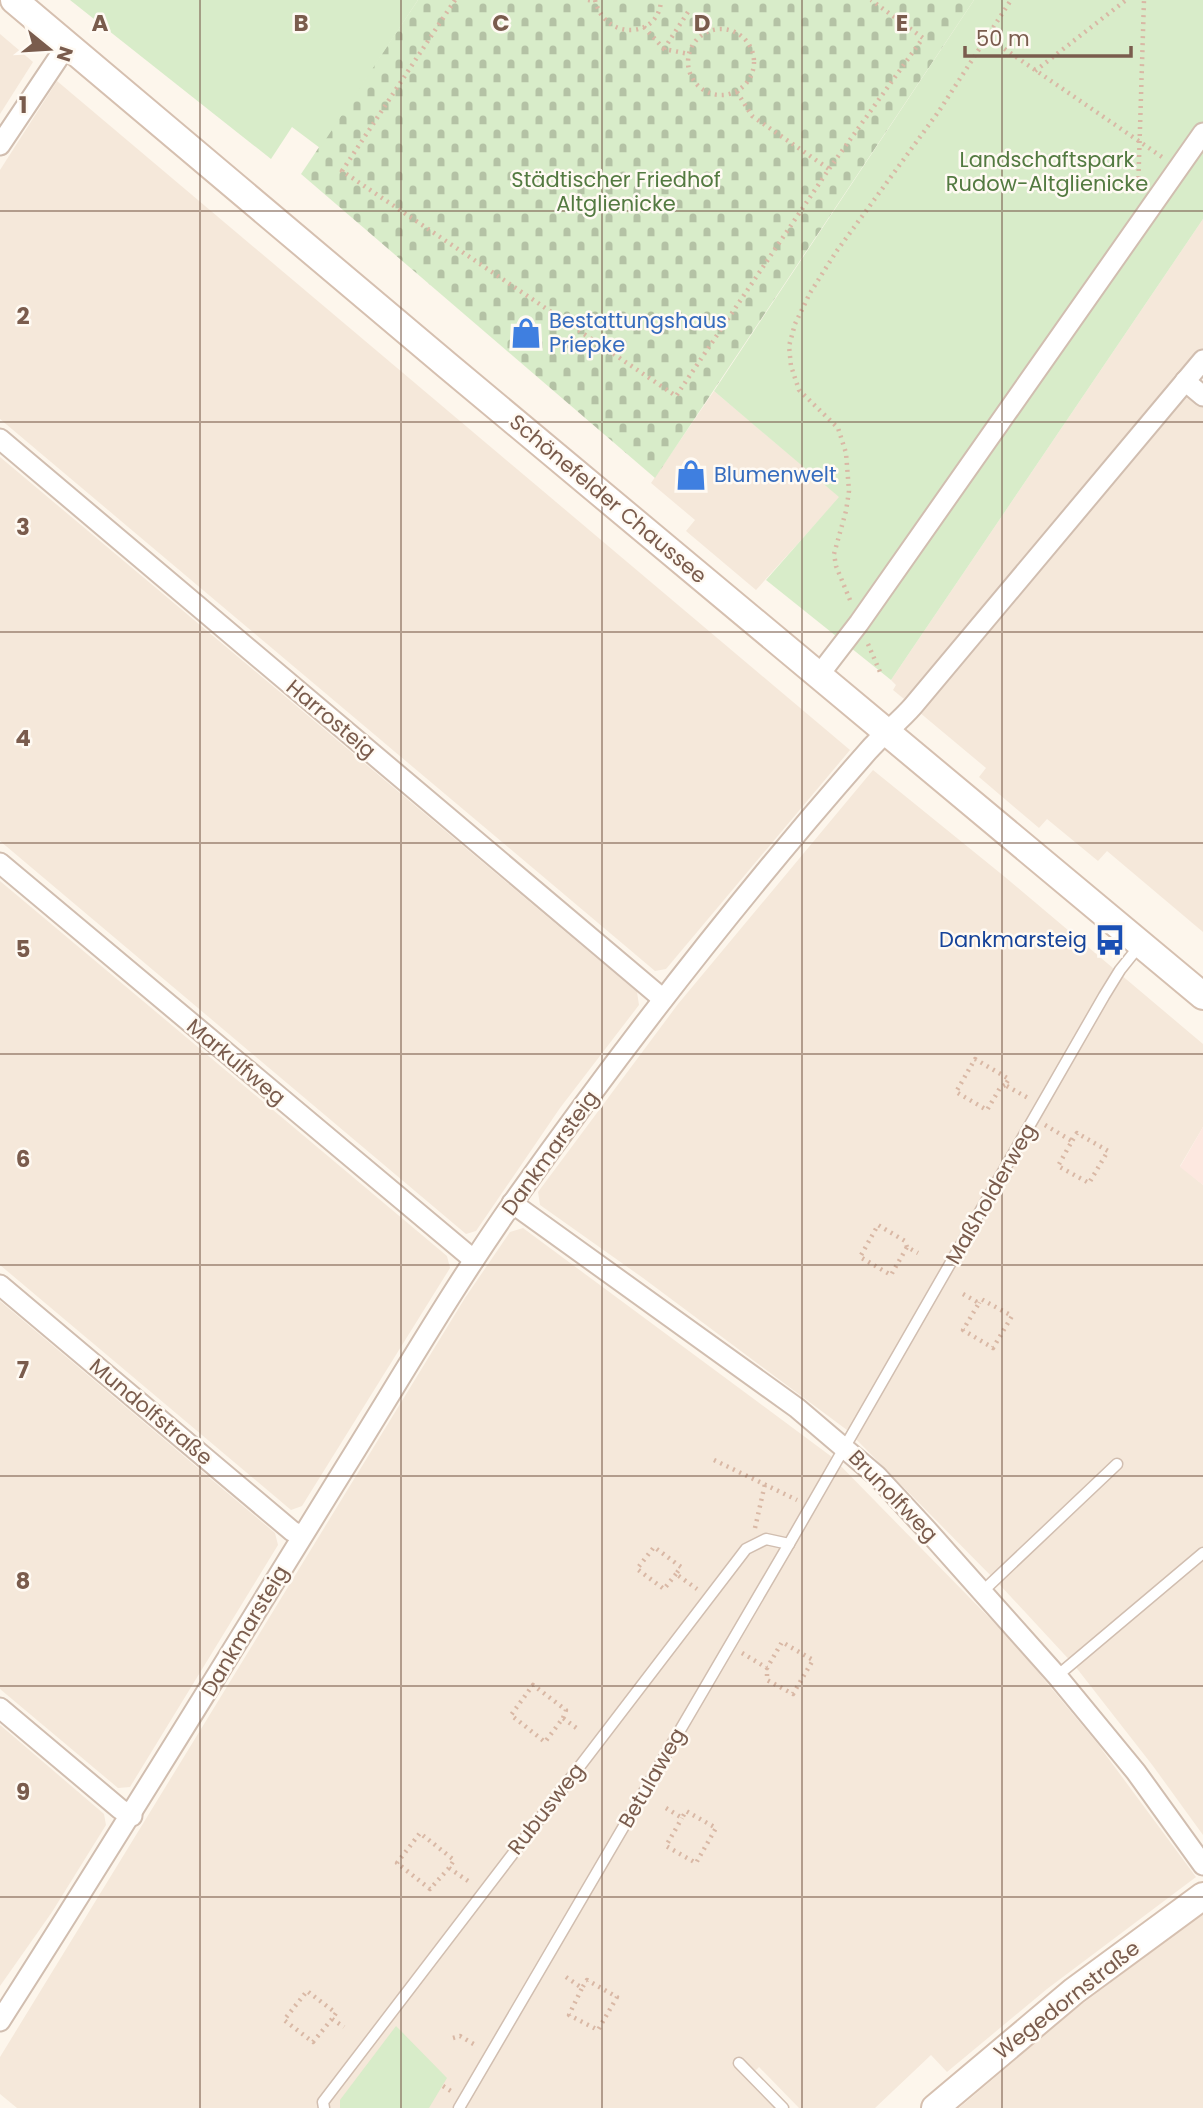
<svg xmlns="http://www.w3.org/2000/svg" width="1203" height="2108" font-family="Poppins,sans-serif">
<defs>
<pattern id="cemetery-stones" width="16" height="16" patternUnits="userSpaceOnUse" patternTransform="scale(1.75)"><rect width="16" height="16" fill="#d8ecc9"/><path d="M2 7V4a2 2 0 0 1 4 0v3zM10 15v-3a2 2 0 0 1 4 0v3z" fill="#b4c2a5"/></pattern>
</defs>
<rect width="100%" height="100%" fill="#fdf6ec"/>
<g fill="#f5e8da">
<polygon points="0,34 33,62 0,114"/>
<polygon points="57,81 850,750 666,969 655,971 0,419 0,170"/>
<polygon points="1203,219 1203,352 909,703 893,690 896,685 891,680"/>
<polygon points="714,391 840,497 756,590 686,531 695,520 651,483"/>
<polygon points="1188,392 1203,405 1203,932 1107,851 1098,861 1047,819 1039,828 979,777 986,768 919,712"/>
<polygon points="0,457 637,992 639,1005 560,1108 476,1231 466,1234 0,841"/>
<polygon points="873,770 1005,877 1203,1044 1203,1127 1180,1166 1203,1185 1203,1835 1153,1766 1075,1666 999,1584 847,1430 643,1278 540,1205 538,1192 678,1004"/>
<polygon points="0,881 447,1256 450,1268 302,1506 291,1510 0,1265"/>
<polygon points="523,1228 832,1457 1012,1641 1097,1743 1196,1877 1047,1989 947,2072 931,2055 875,2108 799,2108 759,2067 748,2078 777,2108 17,2108 0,2094 0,2057 465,1298 510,1232"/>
<polygon points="0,1301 275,1533 278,1545 130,1787 118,1788 0,1689"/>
<polygon points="0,1725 104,1814 106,1825 52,1912 0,1986"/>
<polygon points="1203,1913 1203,2108 959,2108 1074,2010"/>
</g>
<polygon fill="#fde8e0" points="1203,1127 1203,1185 1180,1167"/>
<polygon fill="url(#cemetery-stones)" points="418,0 974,0 655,478 301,174"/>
<g fill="#d8ecc9">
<polygon points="70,0 418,0 320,148 292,127 271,159"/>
<polygon points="974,0 1203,0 1203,219 891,680 766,580 839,497 714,391"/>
<polygon points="396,2026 447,2078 429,2108 340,2108 340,2100"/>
</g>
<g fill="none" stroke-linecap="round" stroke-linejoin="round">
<defs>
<g id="lane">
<polyline points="983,1591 1117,1464"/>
<polyline points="1057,1676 1203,1553"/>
<polyline points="739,2063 783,2108"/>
<polyline points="324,2108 323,2102 746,1549 766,1539 789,1544"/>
<polyline points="459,2108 789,1544 1104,996 1120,970 1140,945"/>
</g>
<g id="street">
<polyline points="0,145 67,45"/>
<polyline points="1185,381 1203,396"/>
<polyline points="0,439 663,999"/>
<polyline points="819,675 859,623 1203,133"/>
<polyline points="0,863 474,1260"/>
<polyline points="512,1203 797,1408 877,1476 927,1530 1057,1676 1136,1772 1203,1865"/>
<polyline points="0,1285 292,1531 302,1536"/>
<polyline points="0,1708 120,1809 132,1816"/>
<path d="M 0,2021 C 116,1840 228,1657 341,1474 C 398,1383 452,1289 514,1201 C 624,1046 742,894 868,751 C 882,735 899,722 913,706 L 1203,360"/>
</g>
<g id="secondary">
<polyline points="14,0 448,366 1203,996"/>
<polyline points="935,2108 1074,1991 1203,1896"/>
</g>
</defs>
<use href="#lane" stroke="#d1beb0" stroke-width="13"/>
<use href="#street" stroke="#d1beb0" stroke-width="23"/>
<use href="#secondary" stroke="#d6c0b0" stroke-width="30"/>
<g stroke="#d9b8a5" stroke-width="4.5" stroke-dasharray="2 5" stroke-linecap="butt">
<polyline points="455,0 342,171 676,396 829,169 923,38 871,0"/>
<polyline points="588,0 595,1"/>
<path d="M 595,0 C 605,42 660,38 661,0"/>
<polyline points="644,27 664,49 689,54"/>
<circle cx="721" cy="62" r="33"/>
<polyline points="987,37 1162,157"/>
<polyline points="664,49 688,12"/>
<polyline points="1035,71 1126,0"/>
<polyline points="737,92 752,116 829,169"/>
<polyline points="1138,192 1144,0"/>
<polyline points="850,600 836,566 834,554 846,511 849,491 846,453 838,428 799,390 791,366 789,346 795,324 810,293 836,252 939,111 1011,0"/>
<polyline points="868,644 880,672"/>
<polyline points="1005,1085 1000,1088 987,1110 956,1092 975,1059 1009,1079 1005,1085 1028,1098"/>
<polyline points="1045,1125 1072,1141 1058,1166 1089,1183 1108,1151 1077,1133 1072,1141"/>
<polyline points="907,1247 905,1241 878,1225 860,1257 891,1275 907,1247 918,1253"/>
<polyline points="963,1294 979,1303 963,1330 993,1348 1012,1316 981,1299 979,1303"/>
<polyline points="714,1460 797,1500"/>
<polyline points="755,1528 765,1484"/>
<polyline points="676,1574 664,1589 637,1569 654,1547 681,1567 676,1574 697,1589"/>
<polyline points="742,1653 767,1668 782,1642 813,1660 793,1694 767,1680 767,1668"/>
<polyline points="563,1718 566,1710 533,1685 511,1715 545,1742 563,1718 579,1730"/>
<polyline points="666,1808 682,1818 686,1811 716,1828 696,1863 666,1846 682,1818"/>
<polyline points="449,1868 430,1889 397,1863 420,1833 454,1860 449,1868 471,1883"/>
<polyline points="566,1977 582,1988 587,1980 617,1997 598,2030 569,2015 582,1988"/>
<polyline points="332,2019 313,2042 284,2020 307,1991 336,2013 332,2019 344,2027"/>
<polyline points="453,2038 460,2036 477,2046"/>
<polyline points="443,2086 454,2093"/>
</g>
<use href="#lane" stroke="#fff" stroke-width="10"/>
<use href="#street" stroke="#fff" stroke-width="19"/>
<use href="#secondary" stroke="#fff" stroke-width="26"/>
</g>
<path fill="none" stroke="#7a5c4d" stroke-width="2" stroke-opacity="0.55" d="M 200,0 L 200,2108M 401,0 L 401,2108M 602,0 L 602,2108M 802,0 L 802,2108M 1002,0 L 1002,2108M 0,211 L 1203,211M 0,422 L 1203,422M 0,632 L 1203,632M 0,843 L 1203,843M 0,1054 L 1203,1054M 0,1265 L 1203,1265M 0,1476 L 1203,1476M 0,1686 L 1203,1686M 0,1897 L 1203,1897"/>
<defs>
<symbol id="shop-bare" viewBox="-9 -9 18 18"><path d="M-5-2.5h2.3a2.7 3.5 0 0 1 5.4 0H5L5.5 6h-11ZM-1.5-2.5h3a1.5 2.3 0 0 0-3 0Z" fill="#3f7fe0" stroke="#fffaf3" stroke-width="2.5" paint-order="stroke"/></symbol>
<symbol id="bus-bare" viewBox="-9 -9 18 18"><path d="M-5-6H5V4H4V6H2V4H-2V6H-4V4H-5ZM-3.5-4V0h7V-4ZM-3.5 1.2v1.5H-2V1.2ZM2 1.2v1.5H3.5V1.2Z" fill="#1a4fb4" stroke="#fffaf3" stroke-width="2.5" paint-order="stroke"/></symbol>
</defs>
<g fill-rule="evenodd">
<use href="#shop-bare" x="504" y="311" width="44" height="44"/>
<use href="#shop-bare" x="669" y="453" width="44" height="44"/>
<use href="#bus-bare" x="1088" y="918" width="44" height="44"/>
</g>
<g text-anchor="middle" stroke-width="5" stroke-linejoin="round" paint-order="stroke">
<g font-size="21" fill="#537a41" stroke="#fffaf3">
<text x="1047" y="167">Landschaftspark<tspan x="1047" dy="24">Rudow-Altglienicke</tspan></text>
<text x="616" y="187">Städtischer Friedhof<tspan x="616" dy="24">Altglienicke</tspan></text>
</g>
<g font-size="21" fill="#366cbe" stroke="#fffaf3" text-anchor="start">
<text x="549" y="328">Bestattungshaus<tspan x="549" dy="24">Priepke</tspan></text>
<text x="714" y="482">Blumenwelt</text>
</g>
<g font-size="21" fill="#7a5c4d" stroke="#fffaf3">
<text transform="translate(608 499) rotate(40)" y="7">Schönefelder Chaussee</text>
<text transform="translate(331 719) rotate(40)" y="7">Harrosteig</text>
<text transform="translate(236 1062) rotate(40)" y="7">Markulfweg</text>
<text transform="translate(550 1153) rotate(-54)" y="7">Dankmarsteig</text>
<text transform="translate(991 1194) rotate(-60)" y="7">Maßholderweg</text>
<text transform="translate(151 1412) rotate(40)" y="7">Mundolfstraße</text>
<text transform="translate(893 1496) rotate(46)" y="7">Brunolfweg</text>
<text transform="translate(245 1631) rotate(-59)" y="7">Dankmarsteig</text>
<text transform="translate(652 1778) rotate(-60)" y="7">Betulaweg</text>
<text transform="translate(546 1809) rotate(-52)" y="7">Rubusweg</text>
<text transform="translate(1067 2000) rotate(-38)" y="7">Wegedornstraße</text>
</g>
<g font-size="21" fill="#164399" stroke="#fffaf3" text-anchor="end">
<text x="1087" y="947">Dankmarsteig</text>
</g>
</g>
<g font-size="23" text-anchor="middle" font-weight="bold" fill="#7a5c4d" stroke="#fffaf3" stroke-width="5" stroke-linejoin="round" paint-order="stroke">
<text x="100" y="31">A</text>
<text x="301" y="31">B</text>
<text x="501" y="31">C</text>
<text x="702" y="31">D</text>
<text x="902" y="31">E</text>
<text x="23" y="113">1</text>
<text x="23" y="324">2</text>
<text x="23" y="535">3</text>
<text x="23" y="746">4</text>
<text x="23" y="957">5</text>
<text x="23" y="1167">6</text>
<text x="23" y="1378">7</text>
<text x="23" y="1589">8</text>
<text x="23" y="1800">9</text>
</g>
<g transform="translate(49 49) rotate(108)" stroke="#fffaf3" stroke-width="5" paint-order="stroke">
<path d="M0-5L12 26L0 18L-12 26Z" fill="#7a5c4d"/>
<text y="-10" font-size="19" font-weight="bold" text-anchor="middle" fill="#7a5c4d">N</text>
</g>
<path d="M965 46v10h166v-10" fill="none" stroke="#7a5c4d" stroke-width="3.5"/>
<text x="976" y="46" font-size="21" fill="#7a5c4d" stroke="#fffaf3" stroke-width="5" paint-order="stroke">50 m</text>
</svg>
